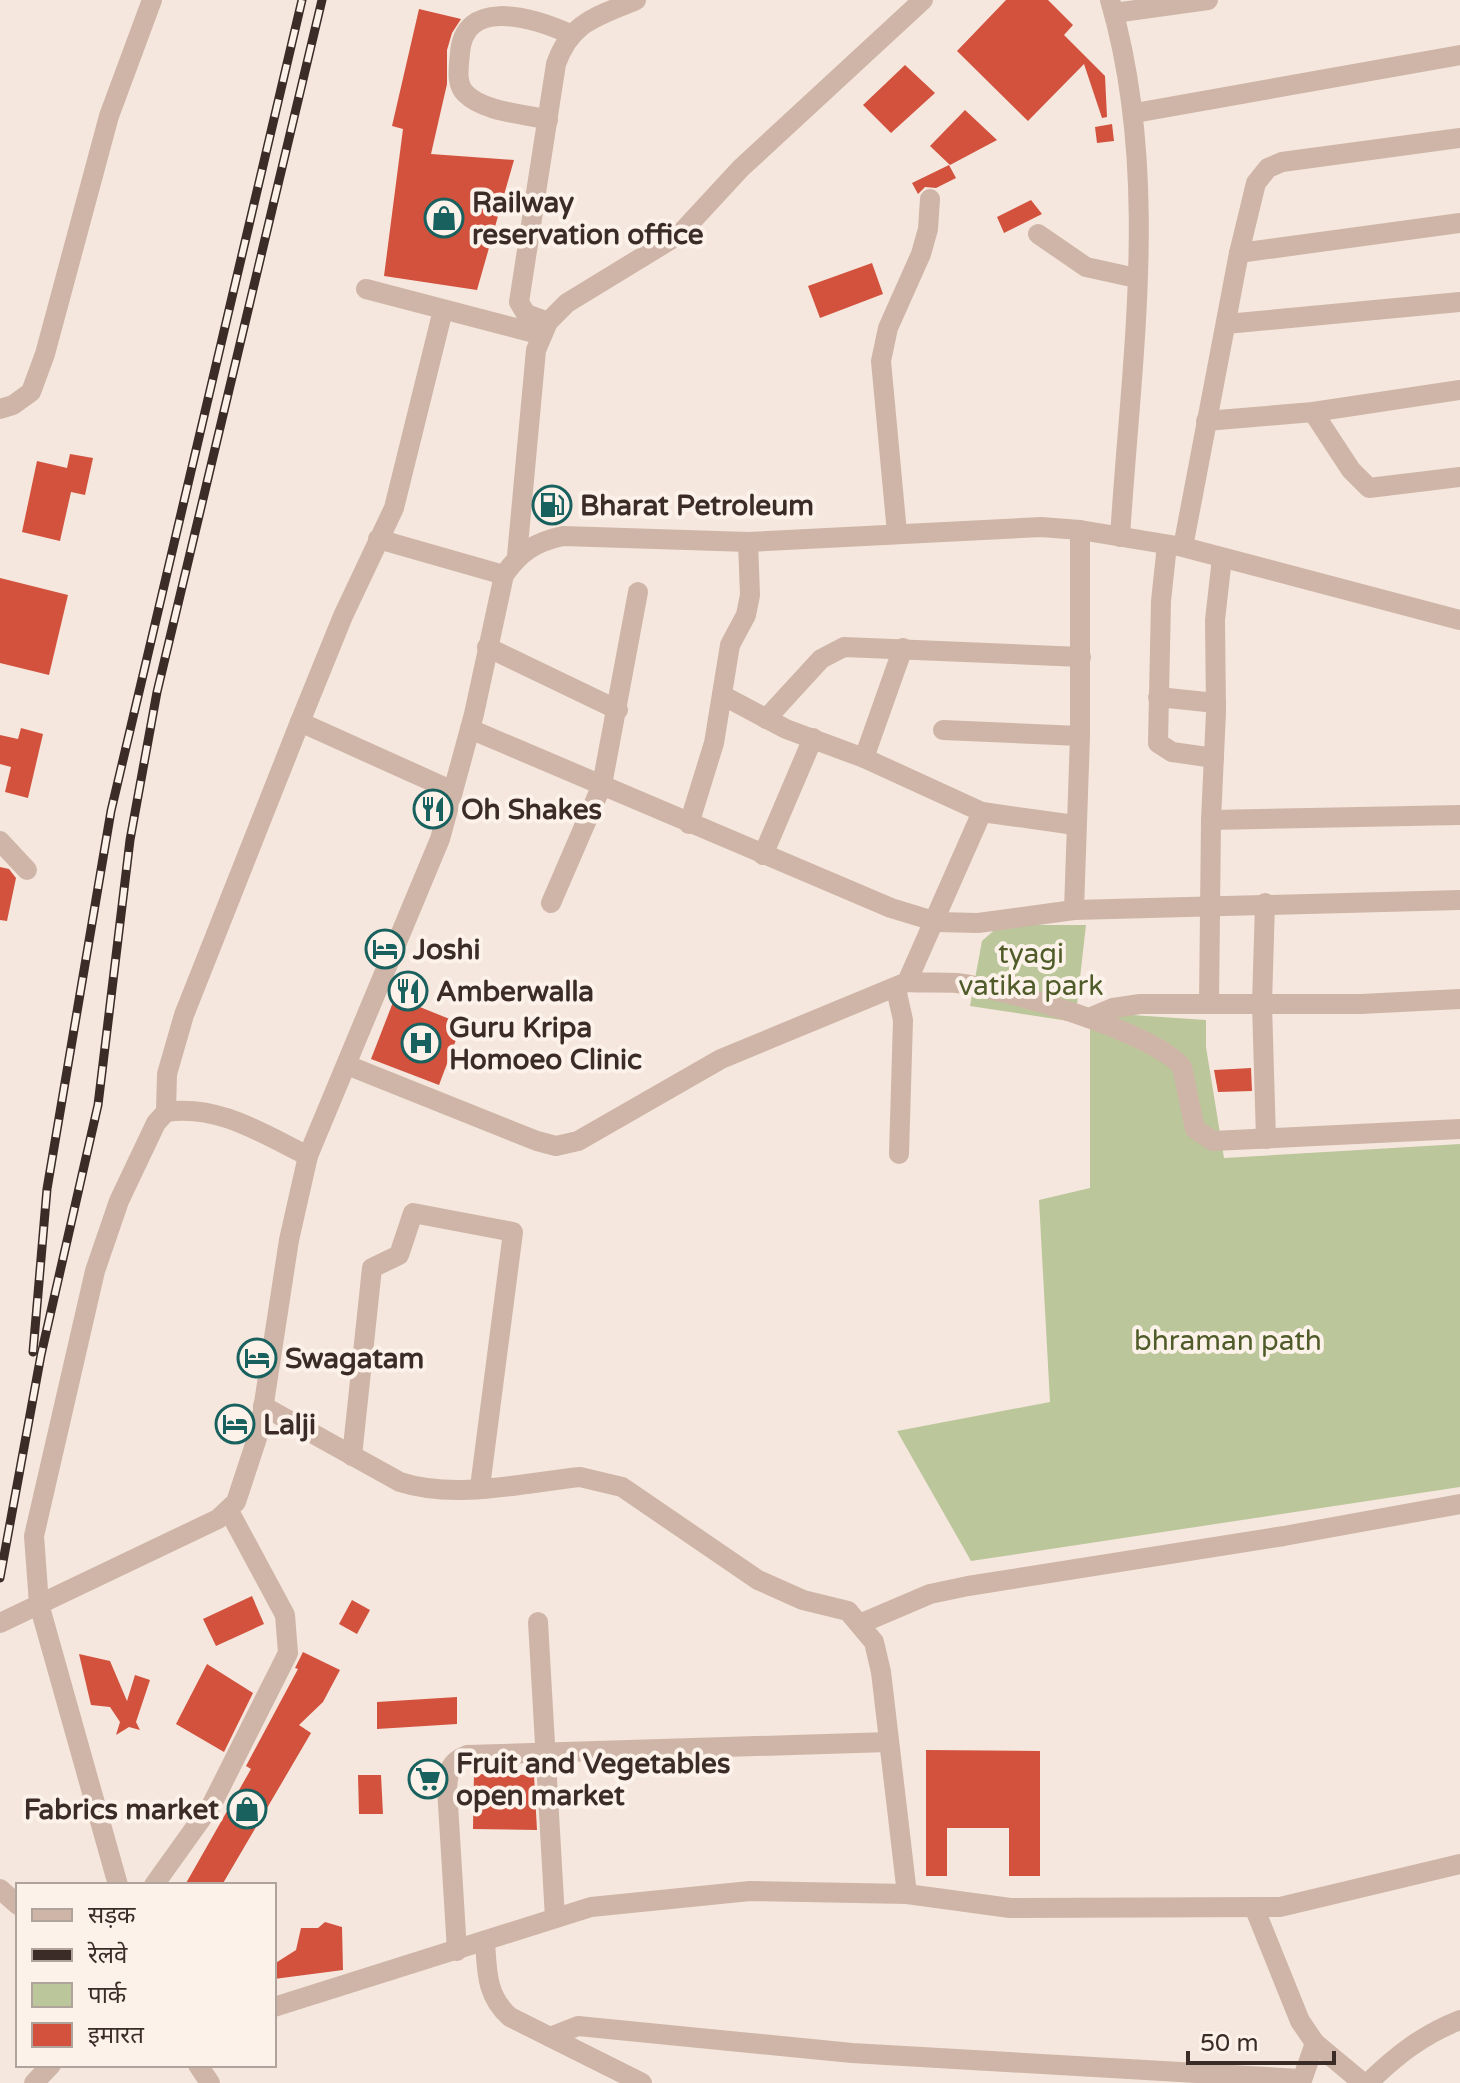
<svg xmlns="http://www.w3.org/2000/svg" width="1460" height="2083" font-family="'Varela Round','Noto Sans Devanagari',sans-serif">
<rect width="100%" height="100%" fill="#f5e7dd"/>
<g fill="#bcc69b">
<polygon points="1000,925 1086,925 1075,1022 970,1006 982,941"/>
<polygon points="1102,1013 1206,1020 1206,1047 1224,1158 1460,1144 1460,1487 971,1561 897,1431 1050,1402 1039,1200 1090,1188 1090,1015"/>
</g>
<g fill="#d2523e">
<polygon points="1006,0 1048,0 1073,25 1064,35 1105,76 1107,117 1102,118 1084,64 1028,121 957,51"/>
<polygon points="419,9 461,19 452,33 447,50 447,84 431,154 514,160 477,290 384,276 403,129 392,126"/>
<polygon points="905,65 935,93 891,133 863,105"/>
<polygon points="965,110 997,140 950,165 930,146"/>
<polygon points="1112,124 1114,141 1097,143 1095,127"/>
<polygon points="949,165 956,178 936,188 925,187 918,194 912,183"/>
<polygon points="1031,200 1042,214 1004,233 997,217"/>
<polygon points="872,263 883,294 820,318 808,286"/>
<polygon points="70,454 93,458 85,495 71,492 60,541 22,532 37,461 67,468"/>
<polygon points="0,578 68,595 49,675 0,663"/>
<polygon points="21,728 43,734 28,798 5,792 11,767 0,764 0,735 18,739"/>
<polygon points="0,867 9,869 16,878 7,921 0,920"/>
<polygon points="395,997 462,1024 439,1085 371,1059"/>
<polygon points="1251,1068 1252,1091 1218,1092 1214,1070"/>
<polygon points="252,1596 264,1624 216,1646 203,1619"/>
<polygon points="352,1600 370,1610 357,1634 339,1624"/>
<polygon points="303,1652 340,1670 323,1702 299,1725 311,1733 222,1885 185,1885 251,1769 246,1766 298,1669 295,1668"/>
<polygon points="79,1654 110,1661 127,1701 135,1675 150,1680 136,1722 140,1730 129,1727 116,1735 120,1722 110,1707 91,1705"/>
<polygon points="207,1664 253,1693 224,1752 176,1724"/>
<polygon points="457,1697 457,1724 377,1729 377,1702"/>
<polygon points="926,1750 1040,1751 1040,1876 1009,1876 1009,1828 947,1828 947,1876 926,1876"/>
<polygon points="474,1774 534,1775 537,1830 473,1829"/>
<polygon points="358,1775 381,1775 383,1814 359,1814"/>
<polygon points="325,1922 342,1927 343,1970 274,1979 274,1964 296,1950 301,1928 318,1928"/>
</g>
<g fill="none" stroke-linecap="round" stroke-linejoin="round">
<g stroke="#cfb5a7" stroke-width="20">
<path d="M 1110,0 C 1161,175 1131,359 1120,537"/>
<polyline points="1114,13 1208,0"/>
<polyline points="1135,113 1460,55"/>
<path d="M 548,120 C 525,114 484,112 466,94 C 455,84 459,66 460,53 C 464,0 525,14 570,34"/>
<polyline points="1038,234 1086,267 1136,278"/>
<polyline points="1239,253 1460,223"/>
<polyline points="366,289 542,335"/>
<path d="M 548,322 L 526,314 L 519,302 L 556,64 C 571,21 597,17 636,0"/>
<polyline points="1226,324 1460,302"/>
<polyline points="0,409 13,405 31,392 45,354 109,116 152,0"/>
<polyline points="1313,412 1351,470 1369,488 1460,477"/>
<polyline points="1206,421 1313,412 1460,390"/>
<polyline points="1080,530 1080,736 1074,910 1460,900"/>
<polyline points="897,533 881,361 888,328 921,254 928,229 930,199"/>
<polyline points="378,539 504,575"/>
<polyline points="1167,545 1161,601 1158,743 1172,752 1214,758"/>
<polyline points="1183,547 1239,253 1256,183 1268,168 1282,162 1460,138"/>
<polyline points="517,556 536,350 548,322 567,303 680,234 741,168 923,0"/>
<polyline points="487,647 618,710"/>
<polyline points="903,648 864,758 982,812 1075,825"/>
<polyline points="722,695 786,729 864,758"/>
<polyline points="1158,697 1216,703"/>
<polyline points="766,719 821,659 844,647 1081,657"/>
<polyline points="300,722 343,616 394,508 443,310"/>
<polyline points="470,729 891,908 937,922 978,923 1074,910"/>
<polyline points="943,730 1080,736"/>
<polyline points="1211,820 1460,815"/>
<polyline points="689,824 714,743 730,645 746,615 750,595 748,542"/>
<polyline points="0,841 27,870"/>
<polyline points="763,855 813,738"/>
<polyline points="551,903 602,785 638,592"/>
<polyline points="1265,903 1262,1004 1266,1139"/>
<path d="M 907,982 C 924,983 940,982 957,983 C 1005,989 1152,1031 1182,1067 L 1195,1129 L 1213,1141 L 1460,1129"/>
<polyline points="896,989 903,1020 899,1154"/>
<polyline points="1209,1004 1211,820 1216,712 1215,620 1222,558"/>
<polyline points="1089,1018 1113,1008 1140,1004 1361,1004 1460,999"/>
<polyline points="347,1065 537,1141 556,1146 578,1141 721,1059 907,982 982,812"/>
<polyline points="166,1112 167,1074 184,1015 300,722 453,791"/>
<path d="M 263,1406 L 400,1482 C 456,1500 522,1483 580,1477 L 622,1487 L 758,1580 L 803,1600 L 848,1611 L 874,1642 L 881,1672 L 907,1894"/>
<polyline points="352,1456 372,1268 399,1255 413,1213 513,1232 480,1487"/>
<polyline points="538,1622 555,1918"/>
<path d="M 0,1623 L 218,1519 L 236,1502 L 260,1429 L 289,1240 L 308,1156 L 440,839 L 474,714 L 504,575 C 520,552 535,542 563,536 L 748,542 L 1041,527 L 1080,530 L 1183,547 L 1460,620"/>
<polyline points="862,1623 930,1594 968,1586 1284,1536 1460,1504"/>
<path d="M 118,1885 L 39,1604 L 34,1536 L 95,1271 L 119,1201 L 156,1123 L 166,1112 C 218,1104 263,1134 308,1156"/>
<polyline points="154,1885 212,1804 288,1653 285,1615 229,1511"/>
<polyline points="0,1889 18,1905"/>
<polyline points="1254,1907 1300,2021 1315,2043 1363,2083"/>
<path d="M 485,1941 C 487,1971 486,1996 510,2017 L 642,2083"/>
<path d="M 457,1951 L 447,1788 C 449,1770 449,1762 467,1755 L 889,1742"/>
<polyline points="274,2007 591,1907 750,1891 907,1894 1010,1908 1280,1907 1460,1864"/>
<polyline points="550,2037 578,2026 852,2053 1300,2079"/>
<polyline points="198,2065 210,2083"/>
<polyline points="34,2083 51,2065"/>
<polyline points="1301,2083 1315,2043"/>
<path d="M 1368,2083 C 1397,2055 1422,2035 1460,2020"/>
</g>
<defs>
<g id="rail">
<polyline points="33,1352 47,1189 111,811 302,0"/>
<polyline points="0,1578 41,1355 98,1105 130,840 157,692 322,0"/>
</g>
</defs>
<use href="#rail" stroke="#3b2c28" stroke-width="9"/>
<use href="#rail" stroke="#fcf2ea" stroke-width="6" stroke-dasharray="18" stroke-linecap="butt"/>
</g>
<defs>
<symbol id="shop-ring" viewBox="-11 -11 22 22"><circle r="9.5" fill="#fcf2ea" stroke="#19615e" stroke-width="1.5"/><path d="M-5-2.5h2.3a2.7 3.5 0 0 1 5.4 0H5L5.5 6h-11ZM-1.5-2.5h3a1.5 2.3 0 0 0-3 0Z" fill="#19615e"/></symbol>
<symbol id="fuel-ring" viewBox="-11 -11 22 22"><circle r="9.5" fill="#fcf2ea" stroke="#19615e" stroke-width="1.5"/><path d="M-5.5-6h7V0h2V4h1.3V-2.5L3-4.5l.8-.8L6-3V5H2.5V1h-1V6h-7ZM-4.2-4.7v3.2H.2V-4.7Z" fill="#19615e"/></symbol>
<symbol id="restaurant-ring" viewBox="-11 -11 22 22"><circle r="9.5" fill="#fcf2ea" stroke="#19615e" stroke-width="1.5"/><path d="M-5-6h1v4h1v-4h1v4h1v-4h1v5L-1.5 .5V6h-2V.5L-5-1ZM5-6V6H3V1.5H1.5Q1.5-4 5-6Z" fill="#19615e"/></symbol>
<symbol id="hotel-ring" viewBox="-11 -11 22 22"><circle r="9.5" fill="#fcf2ea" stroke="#19615e" stroke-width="1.5"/><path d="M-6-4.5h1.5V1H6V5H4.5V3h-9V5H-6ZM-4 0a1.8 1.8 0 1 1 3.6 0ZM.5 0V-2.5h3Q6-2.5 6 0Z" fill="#19615e"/></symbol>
<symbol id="hospital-ring" viewBox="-11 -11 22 22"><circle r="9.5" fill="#fcf2ea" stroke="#19615e" stroke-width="1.5"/><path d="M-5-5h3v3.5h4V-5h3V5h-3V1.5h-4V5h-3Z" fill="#19615e"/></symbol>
<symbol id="supermarket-ring" viewBox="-11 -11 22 22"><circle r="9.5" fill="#fcf2ea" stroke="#19615e" stroke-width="1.5"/><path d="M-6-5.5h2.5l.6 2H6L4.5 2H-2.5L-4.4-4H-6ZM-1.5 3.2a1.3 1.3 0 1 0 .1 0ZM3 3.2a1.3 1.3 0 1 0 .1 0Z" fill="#19615e"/></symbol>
</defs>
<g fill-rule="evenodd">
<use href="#shop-ring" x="422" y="196" width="44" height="44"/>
<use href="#fuel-ring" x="530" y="483" width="44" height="44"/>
<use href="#restaurant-ring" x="411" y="787" width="44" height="44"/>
<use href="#hotel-ring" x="363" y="927" width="44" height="44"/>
<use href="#restaurant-ring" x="386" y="969" width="44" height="44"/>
<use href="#hospital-ring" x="399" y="1021" width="44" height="44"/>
<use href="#hotel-ring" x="235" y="1336" width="44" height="44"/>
<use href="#hotel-ring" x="213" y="1402" width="44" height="44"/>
<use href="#supermarket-ring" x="406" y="1757" width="44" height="44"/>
<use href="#shop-ring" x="225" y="1787" width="44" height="44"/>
</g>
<g text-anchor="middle" stroke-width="8" stroke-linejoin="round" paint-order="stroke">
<g font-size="28" font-weight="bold" fill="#3b2c28" stroke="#fcf2ea" text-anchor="start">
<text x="472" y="212">Railway<tspan x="472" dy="32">reservation office</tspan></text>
<text x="580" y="515">Bharat Petroleum</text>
<text x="461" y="819">Oh Shakes</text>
<text x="413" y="959">Joshi</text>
<text x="436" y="1001">Amberwalla</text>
<text x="449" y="1037">Guru Kripa<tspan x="449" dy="32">Homoeo Clinic</tspan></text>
<text x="285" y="1368">Swagatam</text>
<text x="263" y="1434">Lalji</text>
<text x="456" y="1773">Fruit and Vegetables<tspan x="456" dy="32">open market</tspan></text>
<text x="219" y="1819" text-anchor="end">Fabrics market</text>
</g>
<g font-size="28" fill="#4f5c29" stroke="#fcf2ea">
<text x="1031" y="963">tyagi<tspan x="1031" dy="32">vatika park</tspan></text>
<text x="1228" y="1350">bhraman path</text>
</g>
</g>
<rect x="16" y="1883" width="260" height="184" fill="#fcf2ea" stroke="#afa39c" stroke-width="2"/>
<rect x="32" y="1909" width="40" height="12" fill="#cfb5a7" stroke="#afa39c" stroke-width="2"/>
<text x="88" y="1923" font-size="24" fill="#3b2c28">सड़क</text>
<rect x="32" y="1949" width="40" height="12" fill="#3b2c28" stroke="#afa39c" stroke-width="2"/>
<text x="88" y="1963" font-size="24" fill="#3b2c28">रेलवे</text>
<rect x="32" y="1983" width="40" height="24" fill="#bcc69b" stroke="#afa39c" stroke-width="2"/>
<text x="88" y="2003" font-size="24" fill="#3b2c28">पार्क</text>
<rect x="32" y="2023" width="40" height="24" fill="#d2523e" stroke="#afa39c" stroke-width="2"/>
<text x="88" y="2043" font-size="24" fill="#3b2c28">इमारत</text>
<path d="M1188 2051v12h146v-12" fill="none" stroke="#3b2c28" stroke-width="4"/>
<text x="1200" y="2051" font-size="24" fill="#3b2c28" stroke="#fcf2ea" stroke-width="6" paint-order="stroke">50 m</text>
</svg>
